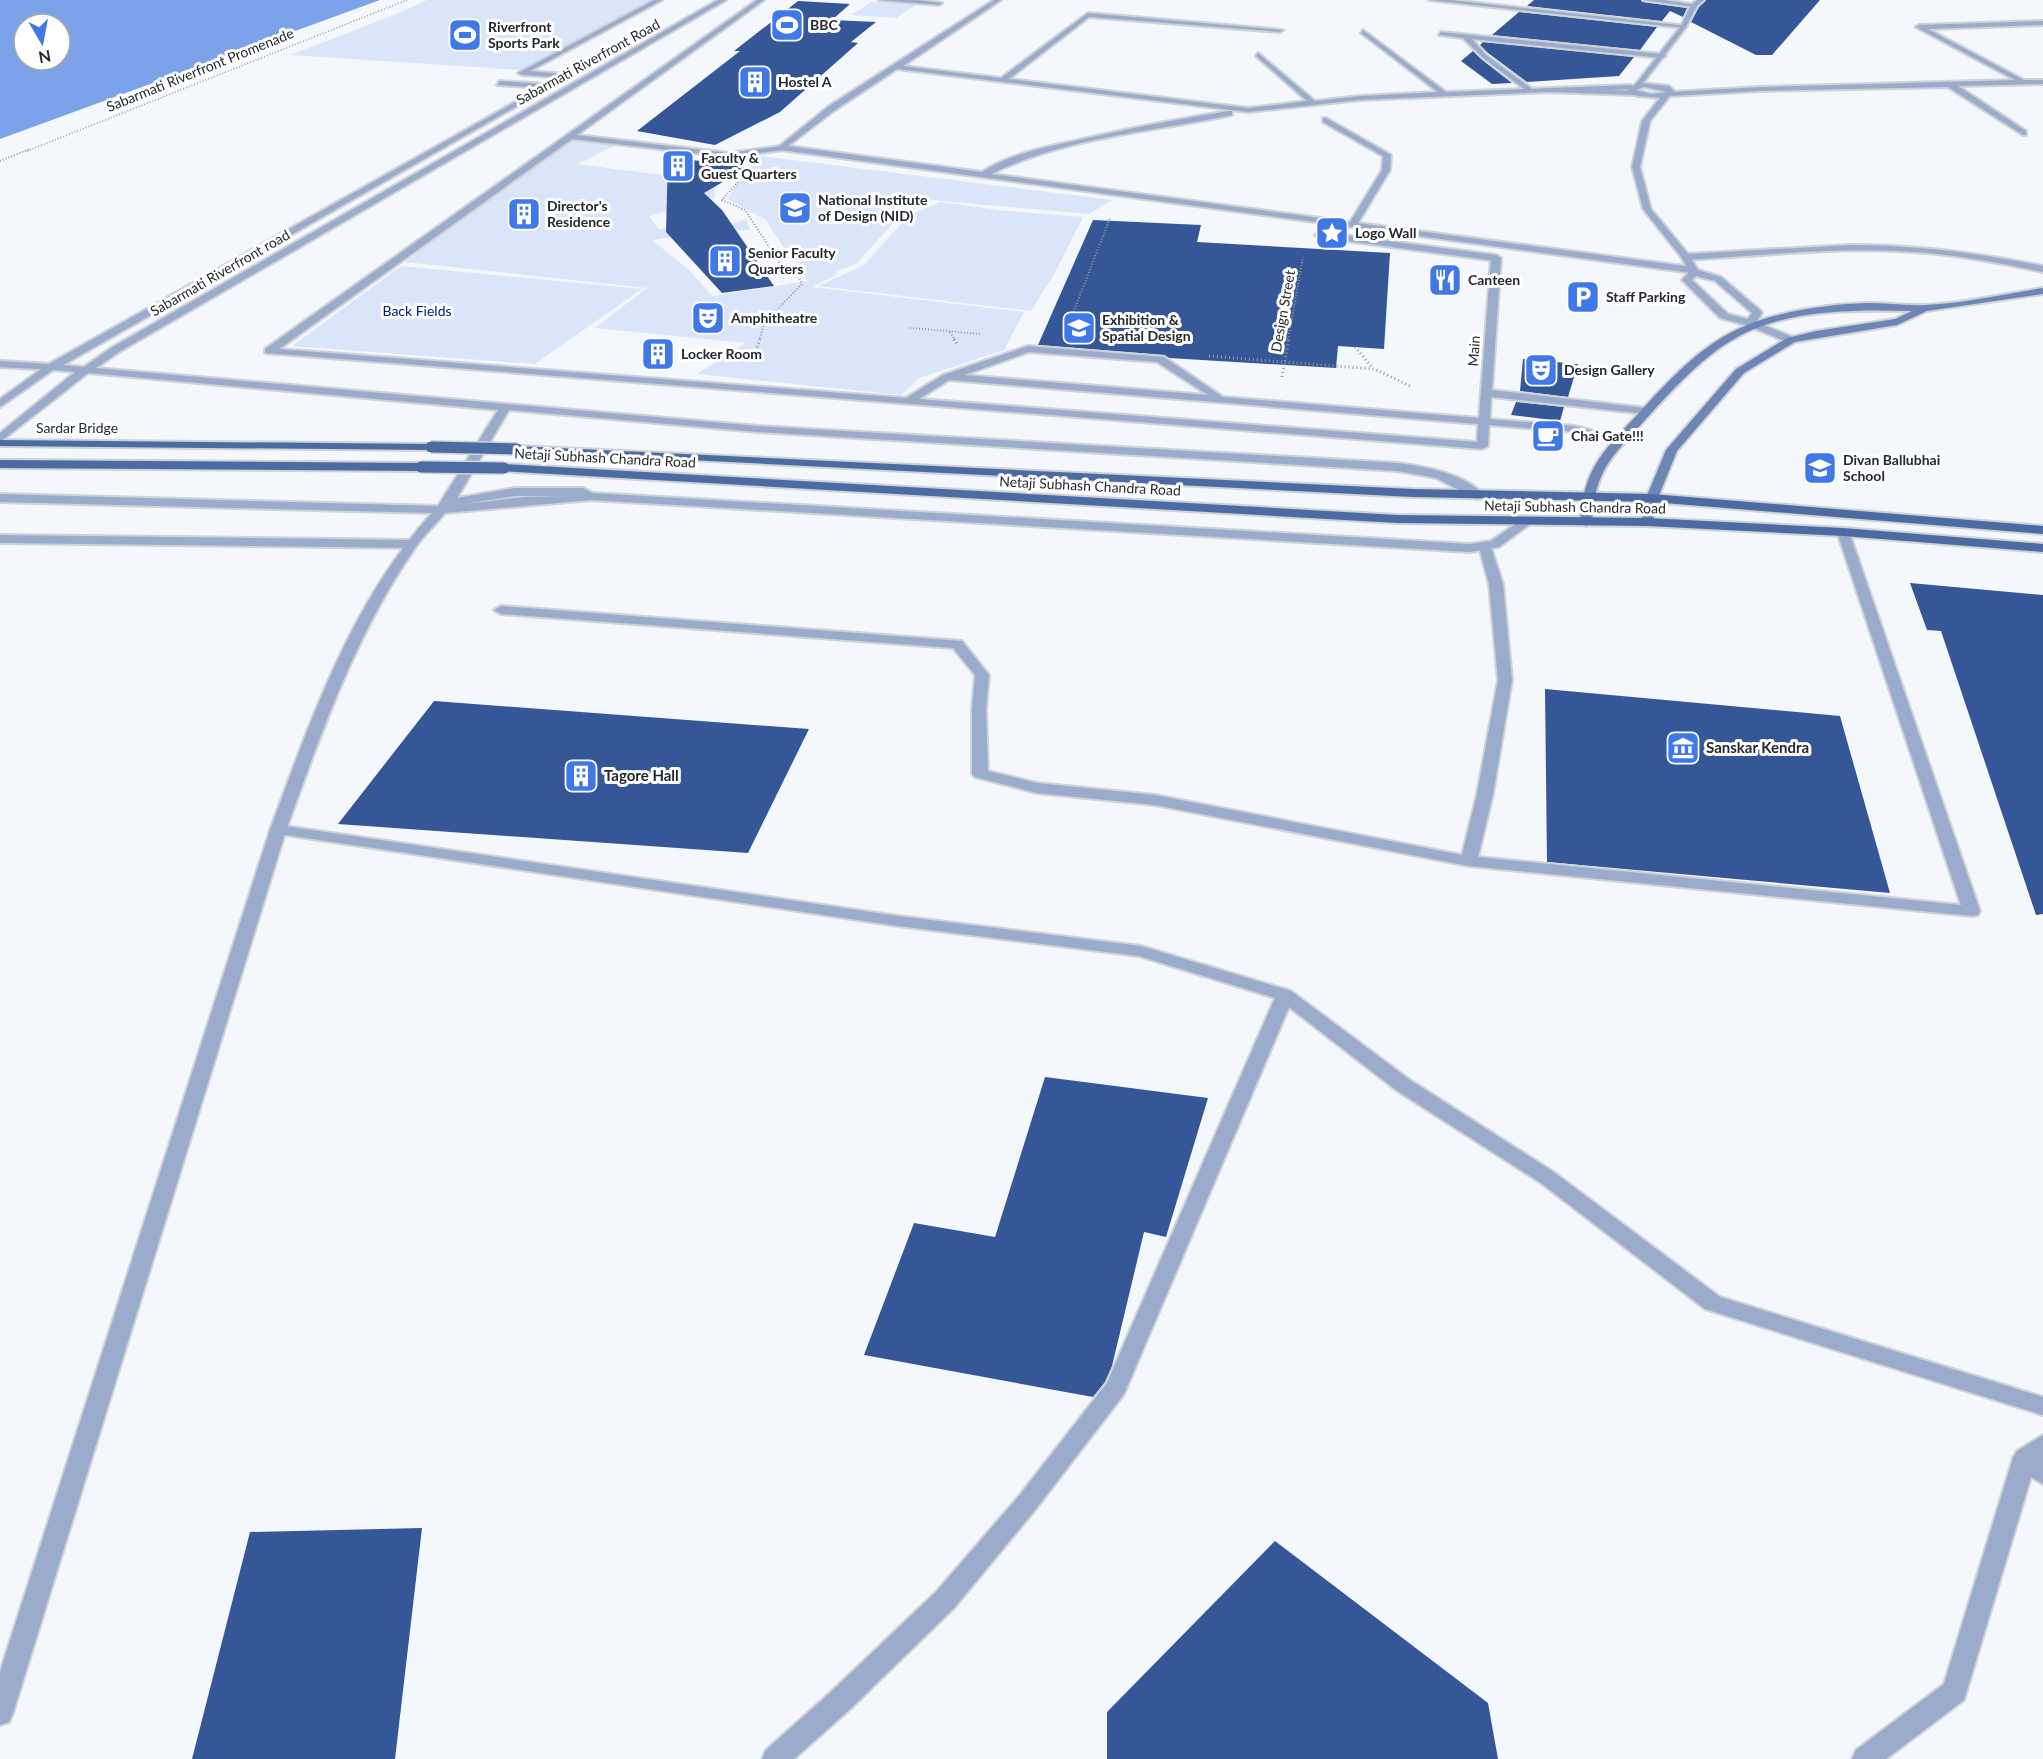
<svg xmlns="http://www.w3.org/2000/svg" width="2043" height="1759" font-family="Lato,sans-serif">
<rect width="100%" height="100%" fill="#f4f7fb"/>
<g fill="#dae5fa">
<polygon points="427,0 654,0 521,70 290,55 394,15"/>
<polygon points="872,2 916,5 896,18 851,15"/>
<polygon points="562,140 616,145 577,164 716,182 714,198 649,216 658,229 725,226 746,219 750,230 708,232 652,240 689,270 712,296 808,281 802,272 807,271 782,245 766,220 728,199 753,155 1112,200 1089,214 932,200 898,218 856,264 835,272 838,274 812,287 1024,312 1004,350 919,378 901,395 697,374 746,343 595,328 647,288 405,262"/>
<polygon points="940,202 1007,211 1083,217 1056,271 1031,311 818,286 864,265 908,216"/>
<polygon points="401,266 642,289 535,364 292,346"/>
</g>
<path fill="#7ca2e9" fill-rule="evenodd" d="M 0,0 L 380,0 L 0,139 ZM 24,24 L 60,24 L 60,60 L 24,60 Z"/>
<g fill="#355797">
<polygon points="1534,0 1641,0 1643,2 1687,8 1683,17 1670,11 1662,21 1527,6"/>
<polygon points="1706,0 1820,0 1772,55 1756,55 1691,22 1699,7"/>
<polygon points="798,1 850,4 832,20 876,22 851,42 858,43 780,112 715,145 637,131 740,51 734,51"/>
<polygon points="1519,12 1657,27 1640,50 1492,35"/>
<polygon points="1483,42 1634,57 1619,76 1527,82 1488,53 1480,45"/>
<polygon points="1473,51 1481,59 1512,83 1492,84 1461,61"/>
<polygon points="668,157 748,167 704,193 722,210 774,286 722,293 666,232"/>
<polygon points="1093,220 1201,225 1197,242 1390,253 1384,349 1338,346 1336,368 1169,358 1164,355 1038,345"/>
<polygon points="1523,359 1578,364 1568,397 1520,391"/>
<polygon points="1516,402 1564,407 1560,421 1511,415"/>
<polygon points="1910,583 2043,595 2043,914 2036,915 1941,631 1927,630"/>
<polygon points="1545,689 1840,716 1890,893 1547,862"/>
<polygon points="434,701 809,729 748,853 338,824"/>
<polygon points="1045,1077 1208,1098 1166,1237 1144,1232 1112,1366 1105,1382 1093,1397 864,1355 914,1223 995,1237"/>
<polygon points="422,1528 395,1759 192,1759 250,1532"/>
<polygon points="1275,1541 1488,1703 1498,1759 1107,1759 1107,1712"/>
</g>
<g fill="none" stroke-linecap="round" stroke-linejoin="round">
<defs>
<g id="service">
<polygon points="654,0 662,0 530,71 564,74 567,78 522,75 518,73"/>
<path d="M 757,0 L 764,0 L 577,135 L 729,153 L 781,146 L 784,146 L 784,150 L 729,157 L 572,139 L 279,349 L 906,398 L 943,375 L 1028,346 L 1164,357 L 1223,397 L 1479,418 L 1491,258 L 1496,255 L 1501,258 L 1492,390 L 1646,408 L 1652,411 L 1646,414 L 1491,397 L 1490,419 L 1575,426 L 1624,439 L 1626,441 L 1620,444 L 1575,432 L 1489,425 L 1488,446 L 1482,449 L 265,353 L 265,349 ZM 1029,352 L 1157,362 L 1208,395 L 964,375 ZM 949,380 L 1478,424 L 1477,442 L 919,399 Z"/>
<polygon points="878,0 918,0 942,3 939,5"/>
<polygon points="1441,32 1662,54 1666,56 1662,58 1472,39 1486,55 1531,88 1528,92 1482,57 1463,38 1439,35"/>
<polygon points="500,81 546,84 550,86 546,88 497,85"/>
<polygon points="0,361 51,364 56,367 51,370 0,367"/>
<polygon points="1843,528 1849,532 1980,911 1978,915 1972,916 1469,866 1155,805 1037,793 975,777 972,774 972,710 975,675 953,648 501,614 494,610 501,606 962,641 989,675 986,710 988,771 1037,783 1155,795 1462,855 1477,794 1498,680 1489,584 1479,547 1485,543 1491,547 1503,584 1512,680 1493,794 1478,857 1961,905 1837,532"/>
</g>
<polygon id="pedestrian" points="1320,232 1496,255 1501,258 1496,261 1317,237 1315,235"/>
<g id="minor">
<path d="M 994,0 L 1001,0 L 903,66 L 1001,78 L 1088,13 L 1283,30 L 1280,32 L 1089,17 L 1009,79 L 1248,108 L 1307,101 L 1256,56 L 1258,53 L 1315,101 L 1360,96 L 1438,92 L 1361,33 L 1363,30 L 1446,92 L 1631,85 L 1634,89 L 1611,90 L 1635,91 L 1639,93 L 1635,95 L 1548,92 L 1360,100 L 1248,112 L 897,69 L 835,110 L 788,146 L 982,172 C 1008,155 1044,147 1074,141 C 1125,129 1177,119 1229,111 L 1232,111 L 1232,115 C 1152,132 1066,137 991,174 L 1350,222 L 1382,170 L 1383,156 L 1323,122 L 1323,118 L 1326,118 L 1391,155 L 1390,170 L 1358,223 L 1692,267 L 1697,270 L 1692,273 L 781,150 L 777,148 L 829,106 Z"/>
<polygon points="1429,0 1451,0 1687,26 1684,28"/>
<polygon points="1643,0 1665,0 1697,5 1694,7"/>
<polygon points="2043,21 2043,25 1928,29 2024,80 2043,80 2043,84 1958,86 2026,131 2026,135 2023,135 1948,87 1760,91 1670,96 1666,94 1670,92 1760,87 2015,80 1916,27 1919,25"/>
<path d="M 1851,245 C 1916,245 1979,253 2043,266 L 2043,272 C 1995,262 1947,253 1897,251 C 1827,248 1756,256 1686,260 L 1681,257 L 1686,254 Z"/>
<polygon points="0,535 411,540 417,544 411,548 0,543"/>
<polygon points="278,825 898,916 1141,946 1291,991 1410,1080 1555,1173 1720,1297 2043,1397 2043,1415 1705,1309 1541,1183 1396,1090 1289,1007 1124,1394 1035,1510 954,1608 849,1710 794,1759 762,1759 766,1750 831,1692 936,1592 1019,1496 1107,1383 1275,998 1139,956 898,926 272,833 270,830 272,827"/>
<polygon points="2043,1435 2043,1484 2031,1477 1964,1700 1886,1759 1852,1759 1856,1750 1944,1684 2013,1458 2017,1451"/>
</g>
<g id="tertiary">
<path d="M 718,0 L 726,0 L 119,352 L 96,368 L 758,426 L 1398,463 C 1426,467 1463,473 1484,495 L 1478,499 L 1474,498 L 1436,478 L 1398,471 L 758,432 L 509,410 L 457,498 L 515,488 L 583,488 L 593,493 L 1470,544 L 1491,541 L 1524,518 L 1528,517 L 1534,521 L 1499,547 L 1470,552 L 591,500 L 445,513 C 435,525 424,535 415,548 C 356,633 321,733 286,830 L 13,1713 L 9,1722 L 0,1725 L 0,1672 L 270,830 C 311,720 351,602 432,513 L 0,502 L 0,494 L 438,506 L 498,410 L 88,373 L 0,442 L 0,433 L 75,372 L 53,370 L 0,407 L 0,399 L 47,365 L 654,24 L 659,25 L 63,365 L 84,367 L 111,348 ZM 515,496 L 571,496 L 524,497 L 464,504 Z"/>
<path d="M 1697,0 L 1704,0 L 1697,6 L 1686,27 L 1643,83 L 1669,86 L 1676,93 L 1669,97 L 1650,121 L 1640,167 L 1651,209 L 1689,255 L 1698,270 L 1721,277 L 1761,311 L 1762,313 L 1756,322 L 1795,338 L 1795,342 L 1787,342 L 1746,325 L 1720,318 L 1682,280 L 1689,272 L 1682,258 L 1643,209 L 1632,167 L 1642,121 L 1660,98 L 1637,96 L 1626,89 L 1635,85 L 1681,26 L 1691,5 ZM 1644,87 L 1667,92 L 1651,94 L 1636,90 ZM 1696,276 L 1715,281 L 1752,313 L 1748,319 L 1728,314 L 1692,280 Z"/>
</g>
<path id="secondary" d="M 2043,288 L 2043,294 L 1927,311 L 1897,325 L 1795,342 L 1744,373 L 1677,451 L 1658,498 L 1653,522 L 1647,526 L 1643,525 L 1641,522 L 1646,498 L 1666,450 L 1736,369 L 1787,338 L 1816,331 L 1895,319 L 1912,311 C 1859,310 1795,309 1745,333 C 1706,352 1674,388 1645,420 C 1612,457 1595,469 1592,522 L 1586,526 L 1580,522 C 1584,467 1603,452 1638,414 C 1667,382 1699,347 1738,329 C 1772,312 1829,304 1867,303 C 1887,303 1906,306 1926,305 C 1965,303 2004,294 2043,288 Z"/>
<g id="primary">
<polygon points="0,440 431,444 437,447 431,450 0,446"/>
<polygon points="517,446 1413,489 1652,494 2043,526 2043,534 1652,502 1413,497 513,451 513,447"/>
<polygon points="0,460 421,463 427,467 421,471 0,468"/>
<polygon points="504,464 1397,515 1647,518 1843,528 2043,544 2043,552 1843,536 1647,526 1397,523 500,471 498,468"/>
</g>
</defs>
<use href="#service" stroke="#cfd2d6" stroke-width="4"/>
<use href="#pedestrian" stroke="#cfd2d6" stroke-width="4"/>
<use href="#minor" stroke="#cfd2d6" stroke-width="4"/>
<use href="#tertiary" stroke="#cfd2d6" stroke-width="4"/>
<use href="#secondary" stroke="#cfd2d6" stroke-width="4"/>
<use href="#primary" stroke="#cfd2d6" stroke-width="4"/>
<polyline stroke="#96999f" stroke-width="1.5" stroke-dasharray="1 2" stroke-linecap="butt" points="27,151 407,0"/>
<g stroke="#96999f" stroke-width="2" stroke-dasharray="1 2" stroke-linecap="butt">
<polyline points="0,161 30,149"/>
<polyline points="738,182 722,200 745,210 779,262 798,276 802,284 765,322 759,340"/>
<polyline points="1068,326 1110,218"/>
<polyline points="910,328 981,334"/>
<polyline points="950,332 955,340"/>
<polyline points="1288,340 1303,257"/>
</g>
<g stroke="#96999f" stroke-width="3" stroke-dasharray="1 3" stroke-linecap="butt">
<polyline points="760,339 754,356 761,360"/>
<polyline points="954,339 958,345"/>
<polyline points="1355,347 1373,368"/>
<polyline points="1209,356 1374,369 1410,386"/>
<polyline points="1282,377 1289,339"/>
</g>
<use href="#service" fill="#9aabcb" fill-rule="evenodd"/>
<use href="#pedestrian" fill="#9aabcb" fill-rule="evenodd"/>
<use href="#minor" fill="#9aabcb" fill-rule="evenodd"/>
<use href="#tertiary" fill="#9aabcb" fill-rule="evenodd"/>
<use href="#secondary" fill="#6d86b5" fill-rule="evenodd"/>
<use href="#primary" fill="#4d6ba3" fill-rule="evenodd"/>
<defs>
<g id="primary-bridge">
<polyline points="431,447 517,449"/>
<polyline points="421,467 504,468"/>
</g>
</defs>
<use href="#primary-bridge" stroke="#cfd2d6" stroke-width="14" stroke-linecap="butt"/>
<use href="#primary-bridge" stroke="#4d6ba3" stroke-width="11"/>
</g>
<defs>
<symbol id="stadium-square" viewBox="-11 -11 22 22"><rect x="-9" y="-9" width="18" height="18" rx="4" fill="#4078e8" stroke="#fff"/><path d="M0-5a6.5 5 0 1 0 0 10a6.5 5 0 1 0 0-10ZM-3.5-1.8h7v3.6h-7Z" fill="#fff"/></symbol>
<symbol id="building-square" viewBox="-11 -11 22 22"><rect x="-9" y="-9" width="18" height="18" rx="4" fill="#4078e8" stroke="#fff"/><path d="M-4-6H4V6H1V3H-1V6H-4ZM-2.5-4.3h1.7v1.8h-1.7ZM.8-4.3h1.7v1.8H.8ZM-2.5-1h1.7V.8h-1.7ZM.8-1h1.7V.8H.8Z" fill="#fff"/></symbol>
<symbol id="university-square" viewBox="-11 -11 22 22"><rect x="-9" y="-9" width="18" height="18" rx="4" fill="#4078e8" stroke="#fff"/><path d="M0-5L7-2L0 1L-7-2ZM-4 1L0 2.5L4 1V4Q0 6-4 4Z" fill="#fff"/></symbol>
<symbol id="sight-square" viewBox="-11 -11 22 22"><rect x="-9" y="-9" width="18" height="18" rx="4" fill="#4078e8" stroke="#fff"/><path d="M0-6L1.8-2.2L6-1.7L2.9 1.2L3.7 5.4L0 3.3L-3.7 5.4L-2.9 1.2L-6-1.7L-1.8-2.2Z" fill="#fff"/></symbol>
<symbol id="restaurant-square" viewBox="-11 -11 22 22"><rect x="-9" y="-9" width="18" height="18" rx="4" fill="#4078e8" stroke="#fff"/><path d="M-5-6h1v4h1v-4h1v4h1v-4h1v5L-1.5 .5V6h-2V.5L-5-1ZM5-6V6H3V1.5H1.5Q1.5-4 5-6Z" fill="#fff"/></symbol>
<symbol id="parking-square" viewBox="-11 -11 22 22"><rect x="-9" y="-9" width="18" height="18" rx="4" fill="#4078e8" stroke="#fff"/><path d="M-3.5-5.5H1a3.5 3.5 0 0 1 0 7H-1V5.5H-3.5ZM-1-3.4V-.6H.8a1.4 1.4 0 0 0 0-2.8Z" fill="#fff"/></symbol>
<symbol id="theatre-square" viewBox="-11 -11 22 22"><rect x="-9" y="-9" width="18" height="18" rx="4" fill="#4078e8" stroke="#fff"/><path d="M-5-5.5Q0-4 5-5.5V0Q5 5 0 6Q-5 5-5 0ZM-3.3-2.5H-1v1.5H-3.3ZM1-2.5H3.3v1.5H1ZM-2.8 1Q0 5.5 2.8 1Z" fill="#fff"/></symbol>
<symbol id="school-square" viewBox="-11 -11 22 22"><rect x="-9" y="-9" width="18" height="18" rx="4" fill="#4078e8" stroke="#fff"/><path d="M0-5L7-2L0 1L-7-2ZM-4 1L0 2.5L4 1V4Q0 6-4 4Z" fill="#fff"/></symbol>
<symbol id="cafe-square" viewBox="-11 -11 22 22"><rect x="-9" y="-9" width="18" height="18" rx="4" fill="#4078e8" stroke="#fff"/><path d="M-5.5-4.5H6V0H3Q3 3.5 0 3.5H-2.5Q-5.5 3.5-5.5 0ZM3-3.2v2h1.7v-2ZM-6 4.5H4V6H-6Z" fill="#fff"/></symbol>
<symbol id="museum-square" viewBox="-11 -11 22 22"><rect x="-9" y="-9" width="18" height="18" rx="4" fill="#4078e8" stroke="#fff"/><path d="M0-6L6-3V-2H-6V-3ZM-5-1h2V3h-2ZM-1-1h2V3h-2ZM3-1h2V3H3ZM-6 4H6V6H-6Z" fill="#fff"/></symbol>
</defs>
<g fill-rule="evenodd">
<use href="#stadium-square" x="768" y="6" width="38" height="38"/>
<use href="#stadium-square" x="446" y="16" width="38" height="38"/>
<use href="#building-square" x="736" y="63" width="38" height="38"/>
<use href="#building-square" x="659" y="147" width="38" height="38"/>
<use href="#university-square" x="776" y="189" width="38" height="38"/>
<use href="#building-square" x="505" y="195" width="38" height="38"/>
<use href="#sight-square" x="1313" y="214" width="38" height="38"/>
<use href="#building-square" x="706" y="242" width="38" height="38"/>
<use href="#restaurant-square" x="1426" y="261" width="38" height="38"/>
<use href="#parking-square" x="1564" y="278" width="38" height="38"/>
<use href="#theatre-square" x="689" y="299" width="38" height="38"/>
<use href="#school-square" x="1060" y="309" width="38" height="38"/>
<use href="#building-square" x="639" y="335" width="38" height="38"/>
<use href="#theatre-square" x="1522" y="351" width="38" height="38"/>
<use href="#cafe-square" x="1529" y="417" width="38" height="38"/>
<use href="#school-square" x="1801" y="449" width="38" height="38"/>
<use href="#museum-square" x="1664" y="729" width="38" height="38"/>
<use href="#building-square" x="562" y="757" width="38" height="38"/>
</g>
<g text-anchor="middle" stroke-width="6" stroke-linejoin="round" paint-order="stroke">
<g font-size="14" font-weight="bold" fill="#24282f" stroke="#fff" text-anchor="start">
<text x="810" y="30">BBC</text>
<text x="488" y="32">Riverfront<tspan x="488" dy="16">Sports Park</tspan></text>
<text x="778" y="87">Hostel A</text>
<text x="701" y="163">Faculty &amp;<tspan x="701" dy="16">Guest Quarters</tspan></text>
<text x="818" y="205">National Institute<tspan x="818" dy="16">of Design (NID)</tspan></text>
<text x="547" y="211">Director's<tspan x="547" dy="16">Residence</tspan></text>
<text x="1355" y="238">Logo Wall</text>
<text x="748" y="258">Senior Faculty<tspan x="748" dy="16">Quarters</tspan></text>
<text x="1468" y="285">Canteen</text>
<text x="1606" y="302">Staff Parking</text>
<text x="731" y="323">Amphitheatre</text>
<text x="1102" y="325">Exhibition &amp;<tspan x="1102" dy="16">Spatial Design</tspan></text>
<text x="681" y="359">Locker Room</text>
<text x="1564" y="375">Design Gallery</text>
<text x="1571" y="441">Chai Gate!!!</text>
<text x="1843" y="465">Divan Ballubhai<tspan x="1843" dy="16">School</tspan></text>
</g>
<g font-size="14" fill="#24282f" stroke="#fff">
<text transform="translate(588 62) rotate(-29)" y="5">Sabarmati Riverfront Road</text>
<text transform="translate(200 70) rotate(-22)" y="5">Sabarmati Riverfront Promenade</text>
<text transform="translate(220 273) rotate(-30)" y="5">Sabarmati Riverfront road</text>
<text transform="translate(1283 311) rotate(-80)" y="5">Design Street</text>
<text transform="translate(1474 351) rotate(-86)" y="5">Main</text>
<text x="77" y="433">Sardar Bridge</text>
<text transform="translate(605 458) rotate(3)" y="5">Netaji Subhash Chandra Road</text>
<text transform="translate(1090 486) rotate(3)" y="5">Netaji Subhash Chandra Road</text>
<text transform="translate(1575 507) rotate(1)" y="5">Netaji Subhash Chandra Road</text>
</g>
<g font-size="14" fill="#002171" stroke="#fff">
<text x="417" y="316">Back Fields</text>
</g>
<g font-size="15" font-weight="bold" fill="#24282f" stroke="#fff" text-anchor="start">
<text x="1706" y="753">Sanskar Kendra</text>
<text x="604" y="781">Tagore Hall</text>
</g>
</g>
<g transform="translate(42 42) rotate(170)"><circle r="28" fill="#ffffff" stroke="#a7a9ac" stroke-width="1.5"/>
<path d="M0-4.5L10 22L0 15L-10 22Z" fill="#4078e8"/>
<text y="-9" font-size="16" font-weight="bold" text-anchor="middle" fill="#24282f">N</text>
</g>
</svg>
